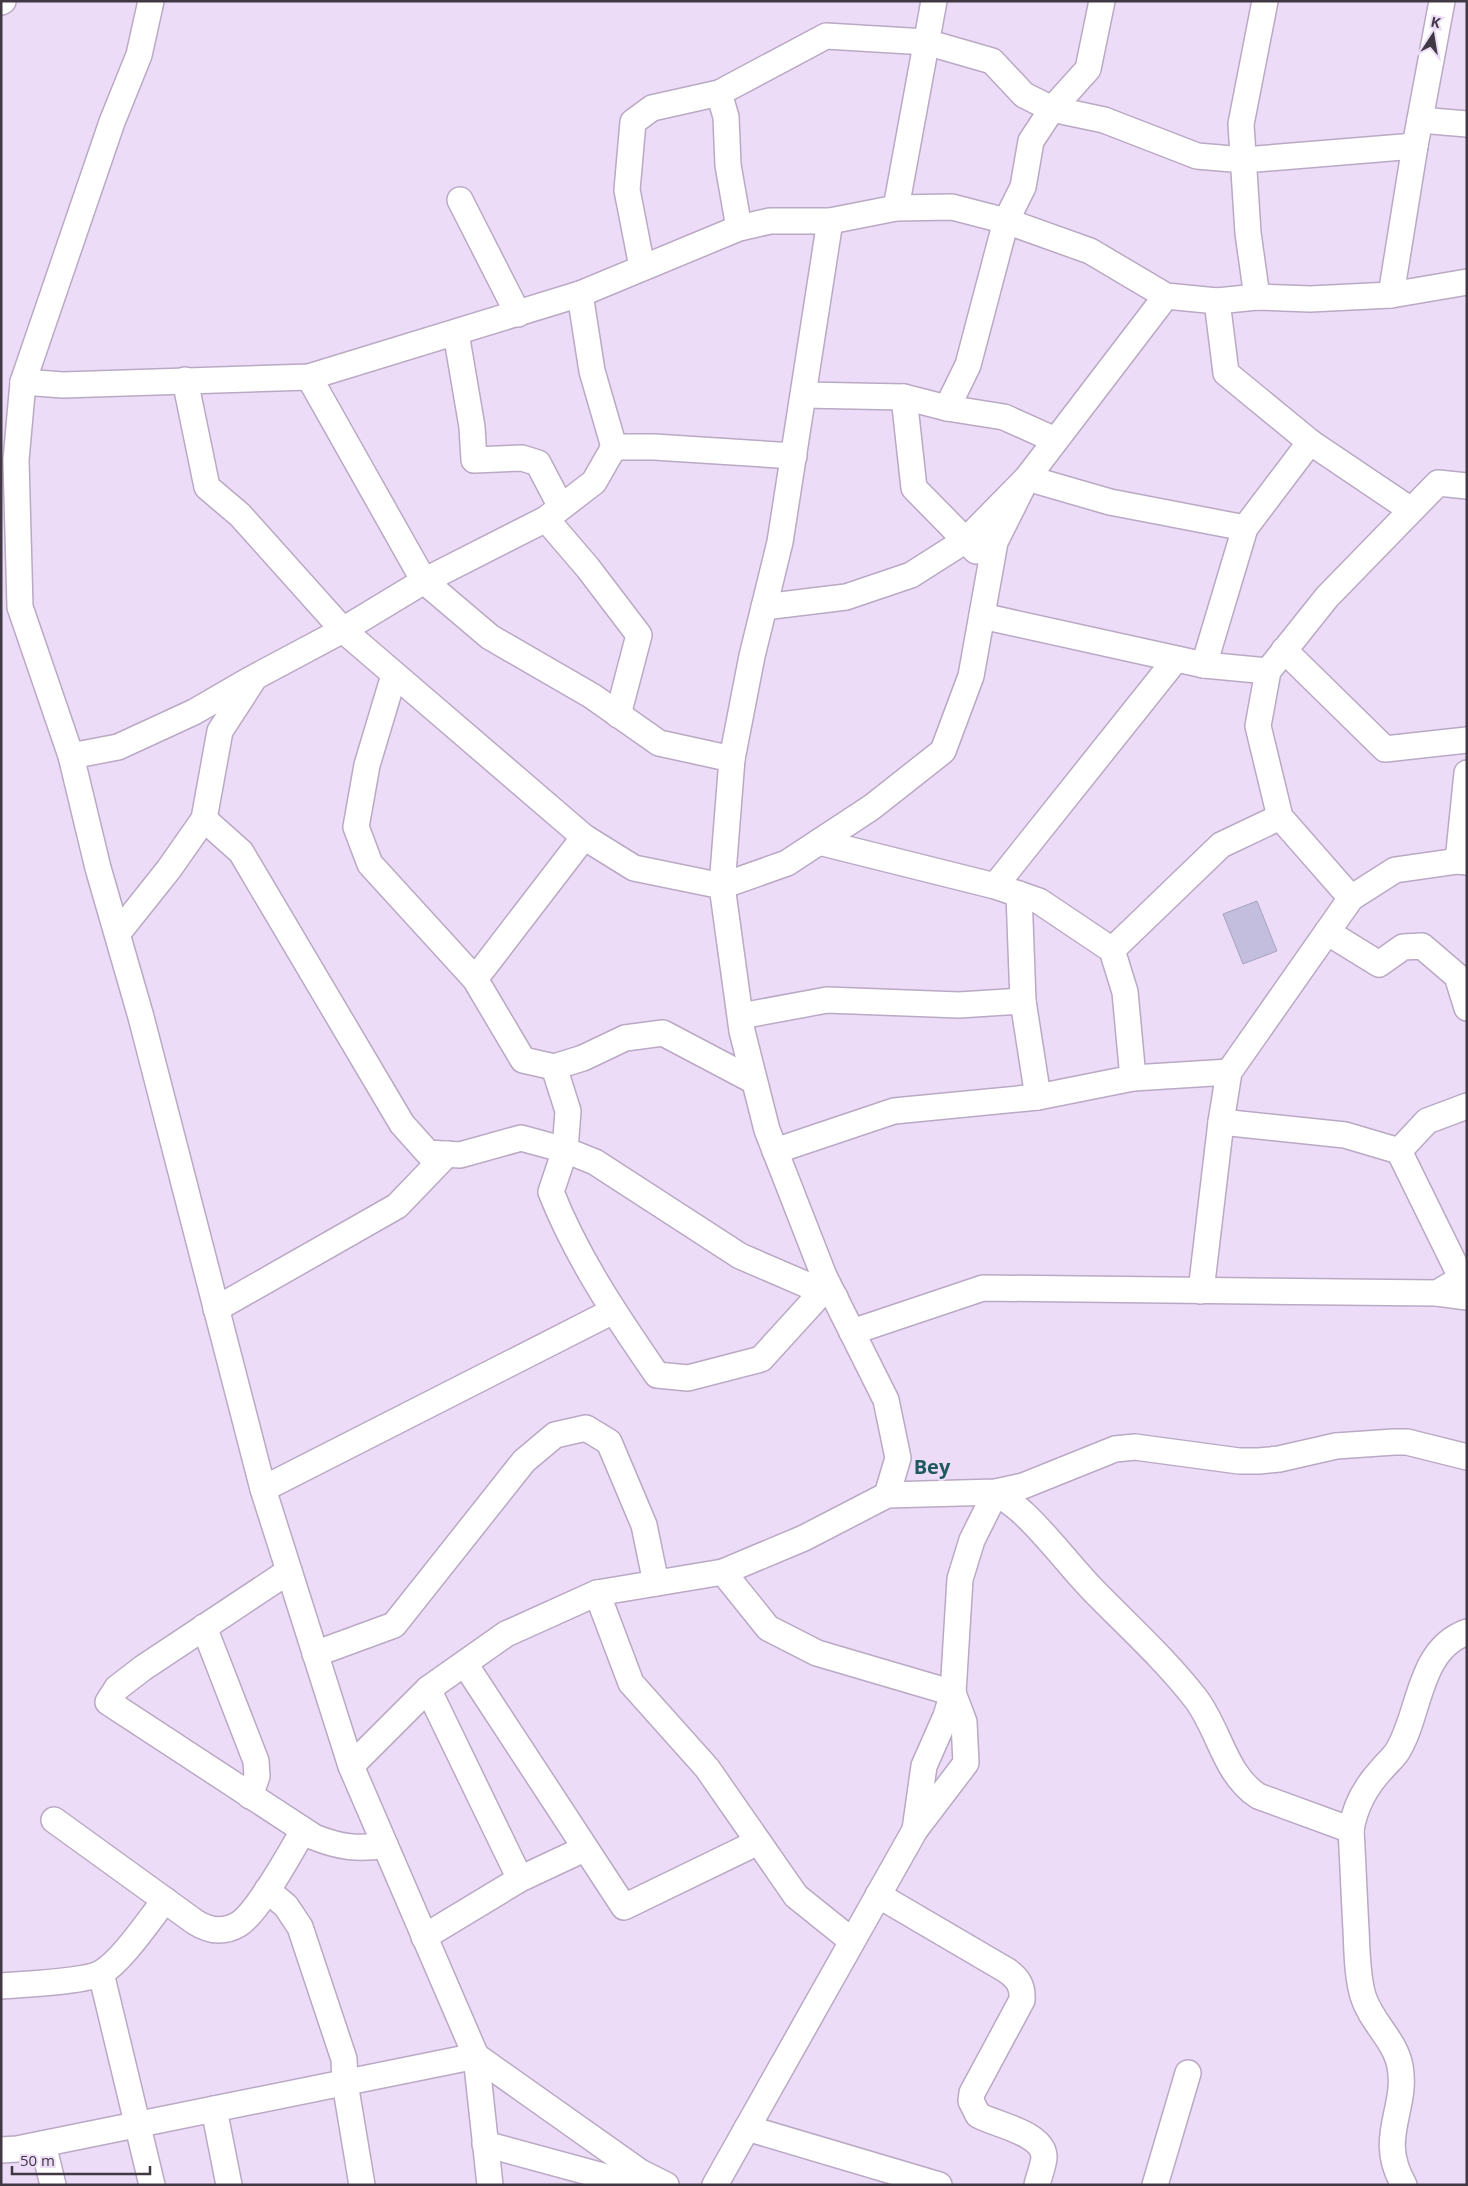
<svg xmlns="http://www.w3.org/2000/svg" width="1468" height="2186" font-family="'Open Sans',sans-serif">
<rect width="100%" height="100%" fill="#eddcf8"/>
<polygon fill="#c3bedd" stroke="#a7a3c0" points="1257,901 1277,951 1243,964 1223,914"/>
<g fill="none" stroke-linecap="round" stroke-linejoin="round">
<defs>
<g id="minor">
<polyline points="151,1 139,55 112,122 23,382 16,460 20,607 71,756 98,868 141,1017 263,1489 351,1766 476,2056 490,2185"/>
<polyline points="1,2 3,1"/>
<polyline points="719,93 726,117 728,165 739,228"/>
<polyline points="1420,120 1467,124"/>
<polyline points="460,200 518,314"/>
<polyline points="896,208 934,1"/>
<polyline points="642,267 627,190 633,122 652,108 719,93 826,36 926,42 992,61 1024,95 1052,109 1104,120 1197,156 1244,160 1415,146"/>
<polyline points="580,294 592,371 614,447 654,447 794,456"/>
<polyline points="1391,295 1415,146 1442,1"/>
<polyline points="1257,297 1248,233 1241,124 1265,1"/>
<polyline points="1217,301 1226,373 1310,442 1411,510"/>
<polyline points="456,333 472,427 474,460 522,458 538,463 561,507"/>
<polyline points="309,377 424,581 490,637 592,696 659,743 732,759"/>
<polyline points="185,380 207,487 240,515 343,630 584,837 634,868 722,886 787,863 872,807 943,751 971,676 995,542 1027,478 1166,296"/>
<polyline points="23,382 63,385 309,377 580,294 739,228 770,221 830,221 896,208 952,207 1006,221 1090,251 1166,296 1217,301 1257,297 1310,299 1391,295 1467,282"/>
<polyline points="804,395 904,397 947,408 1004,417 1055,440"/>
<polyline points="904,397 914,488 976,551"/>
<polyline points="947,408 968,365 1006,221 1023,187 1031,141 1052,109 1088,69 1102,1"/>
<polyline points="546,519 588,568 639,635 618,715"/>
<polyline points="764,607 846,597 911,575 966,540 1027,478 1110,502 1245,528"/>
<polyline points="982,616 1204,665 1268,671"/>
<polyline points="1284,650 1385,749 1467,740"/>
<polyline points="1204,665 1245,528 1310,442"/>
<polyline points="394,675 367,765 356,827 370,864 475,979 523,1060 554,1067 583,1058 625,1038 663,1033 754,1081"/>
<polyline points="71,756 118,747 194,712 251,679"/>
<polyline points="204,819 241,852 402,1124 428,1153 460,1155 521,1138 565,1150 595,1162 740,1256 835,1297"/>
<polyline points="819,842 995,886 1039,901 1112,950 1125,992 1133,1078"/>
<polyline points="1458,861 1467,773"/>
<polyline points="995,886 1176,659"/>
<polyline points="1019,894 1023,1001 1038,1097"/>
<polyline points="1351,898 1280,817 1258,726 1268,671 1327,597 1438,483 1467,486"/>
<polyline points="1327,932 1379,964 1403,947 1422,946 1457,976 1467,1008"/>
<polyline points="118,933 169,869 204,819 220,731 255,677 343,630 424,581 546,519 594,482 614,447"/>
<polyline points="1112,950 1221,845 1280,817"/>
<polyline points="475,979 584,837"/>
<polyline points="741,1016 827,1000 959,1005 1023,1001"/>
<path d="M 554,1067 L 568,1111 L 565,1150 L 551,1192 C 577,1258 617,1317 657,1375 L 688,1378 L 761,1359 L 822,1292"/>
<polyline points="1221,1122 1345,1135 1399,1151 1427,1121 1467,1106"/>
<polyline points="775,1151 894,1111 1038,1097 1133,1078 1229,1072"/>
<polyline points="1399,1151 1461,1277"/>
<polyline points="1201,1291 1221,1122 1229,1072 1351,898 1395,870 1458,861 1467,862"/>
<polyline points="1437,1293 1467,1297"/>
<polyline points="216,1309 397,1206 447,1154"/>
<polyline points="852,1332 983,1288 1437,1293 1467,1275"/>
<polyline points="263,1489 613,1311"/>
<polyline points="887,1495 996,1492 1023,1486 1115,1449 1135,1447 1239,1461 1259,1461 1279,1459 1336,1446 1394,1442 1407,1442 1467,1457"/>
<path d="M 289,1571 L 143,1668 L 117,1688 L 108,1702 L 314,1837 C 339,1847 359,1850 385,1845"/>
<polyline points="723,1572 768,1628 817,1653 953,1693"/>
<polyline points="597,1593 631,1683 707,1768 796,1896 852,1941"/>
<polyline points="204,1627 256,1761 257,1776 250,1796"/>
<polyline points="315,1654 394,1625 524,1461 555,1435 586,1428 609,1442 644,1525 656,1583"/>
<polyline points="465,1664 624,1907 758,1842"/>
<polyline points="428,1689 520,1879"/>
<polyline points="351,1766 428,1689 506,1634 597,1593 723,1572 804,1538 887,1495 898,1458 886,1400 824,1276 767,1130 742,1031 722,886 732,759 752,656 780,542 830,221"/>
<path d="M 54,1820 L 195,1922 C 209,1931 224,1933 239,1924 C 259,1911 290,1853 303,1831"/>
<path d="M 915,1830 L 924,1766 L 946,1716 L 953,1693 L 960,1579 L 972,1540 L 996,1492 C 1005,1499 1015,1505 1023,1513 C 1048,1536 1068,1564 1092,1589 C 1127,1625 1165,1659 1196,1699 C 1220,1731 1224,1773 1258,1796 L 1351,1830"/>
<polyline points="267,1890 286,1906 300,1927 344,2059 345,2083 362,2185"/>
<path d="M 878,1895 L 1006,1970 C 1018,1978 1023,1986 1022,2000 L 972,2093 L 971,2101 L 978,2115 C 996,2125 1045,2133 1044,2158 C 1043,2167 1039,2176 1037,2185"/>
<polyline points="424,1937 520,1879 584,1849"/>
<polyline points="101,1973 152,2185"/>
<path d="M 1,1986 C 24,1984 84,1982 101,1973 C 122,1961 149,1920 165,1900"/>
<polyline points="214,2109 229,2185"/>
<polyline points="747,2128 939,2185"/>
<polyline points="43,2144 53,2185"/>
<polyline points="485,2144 636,2185"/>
<polyline points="1,2150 17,2149 476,2056 640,2172 666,2185"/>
<polyline points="715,2185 915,1830 966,1763 964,1722 953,1693"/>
<polyline points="1155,2185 1188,2073"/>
<path d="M 1404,2185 C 1376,2137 1408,2110 1400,2066 C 1395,2040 1371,2022 1363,1996 C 1357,1975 1357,1951 1356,1929 C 1354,1896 1353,1863 1351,1830 C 1355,1806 1365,1787 1382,1769 C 1387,1763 1393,1758 1397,1752 C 1421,1714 1417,1650 1467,1632"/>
</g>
</defs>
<use href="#minor" stroke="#baa9c4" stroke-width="28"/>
<use href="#minor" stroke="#fff" stroke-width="25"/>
</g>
<g text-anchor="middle" stroke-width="4" stroke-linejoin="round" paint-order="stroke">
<g font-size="20" font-weight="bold" fill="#1f595f" stroke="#eddcf8">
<text x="932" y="1474">Bey</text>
</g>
</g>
<rect width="1468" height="2186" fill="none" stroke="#403944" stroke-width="5"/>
<g transform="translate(1433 35) rotate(12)" stroke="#eddcf8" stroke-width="4" paint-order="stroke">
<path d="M0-4L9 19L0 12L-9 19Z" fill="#403944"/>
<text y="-8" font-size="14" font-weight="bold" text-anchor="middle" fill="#403944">K</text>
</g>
<path d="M12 2166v8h138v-8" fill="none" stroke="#403944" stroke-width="2.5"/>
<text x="20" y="2166" font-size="15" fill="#403944" stroke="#eddcf8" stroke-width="4" paint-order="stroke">50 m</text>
</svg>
